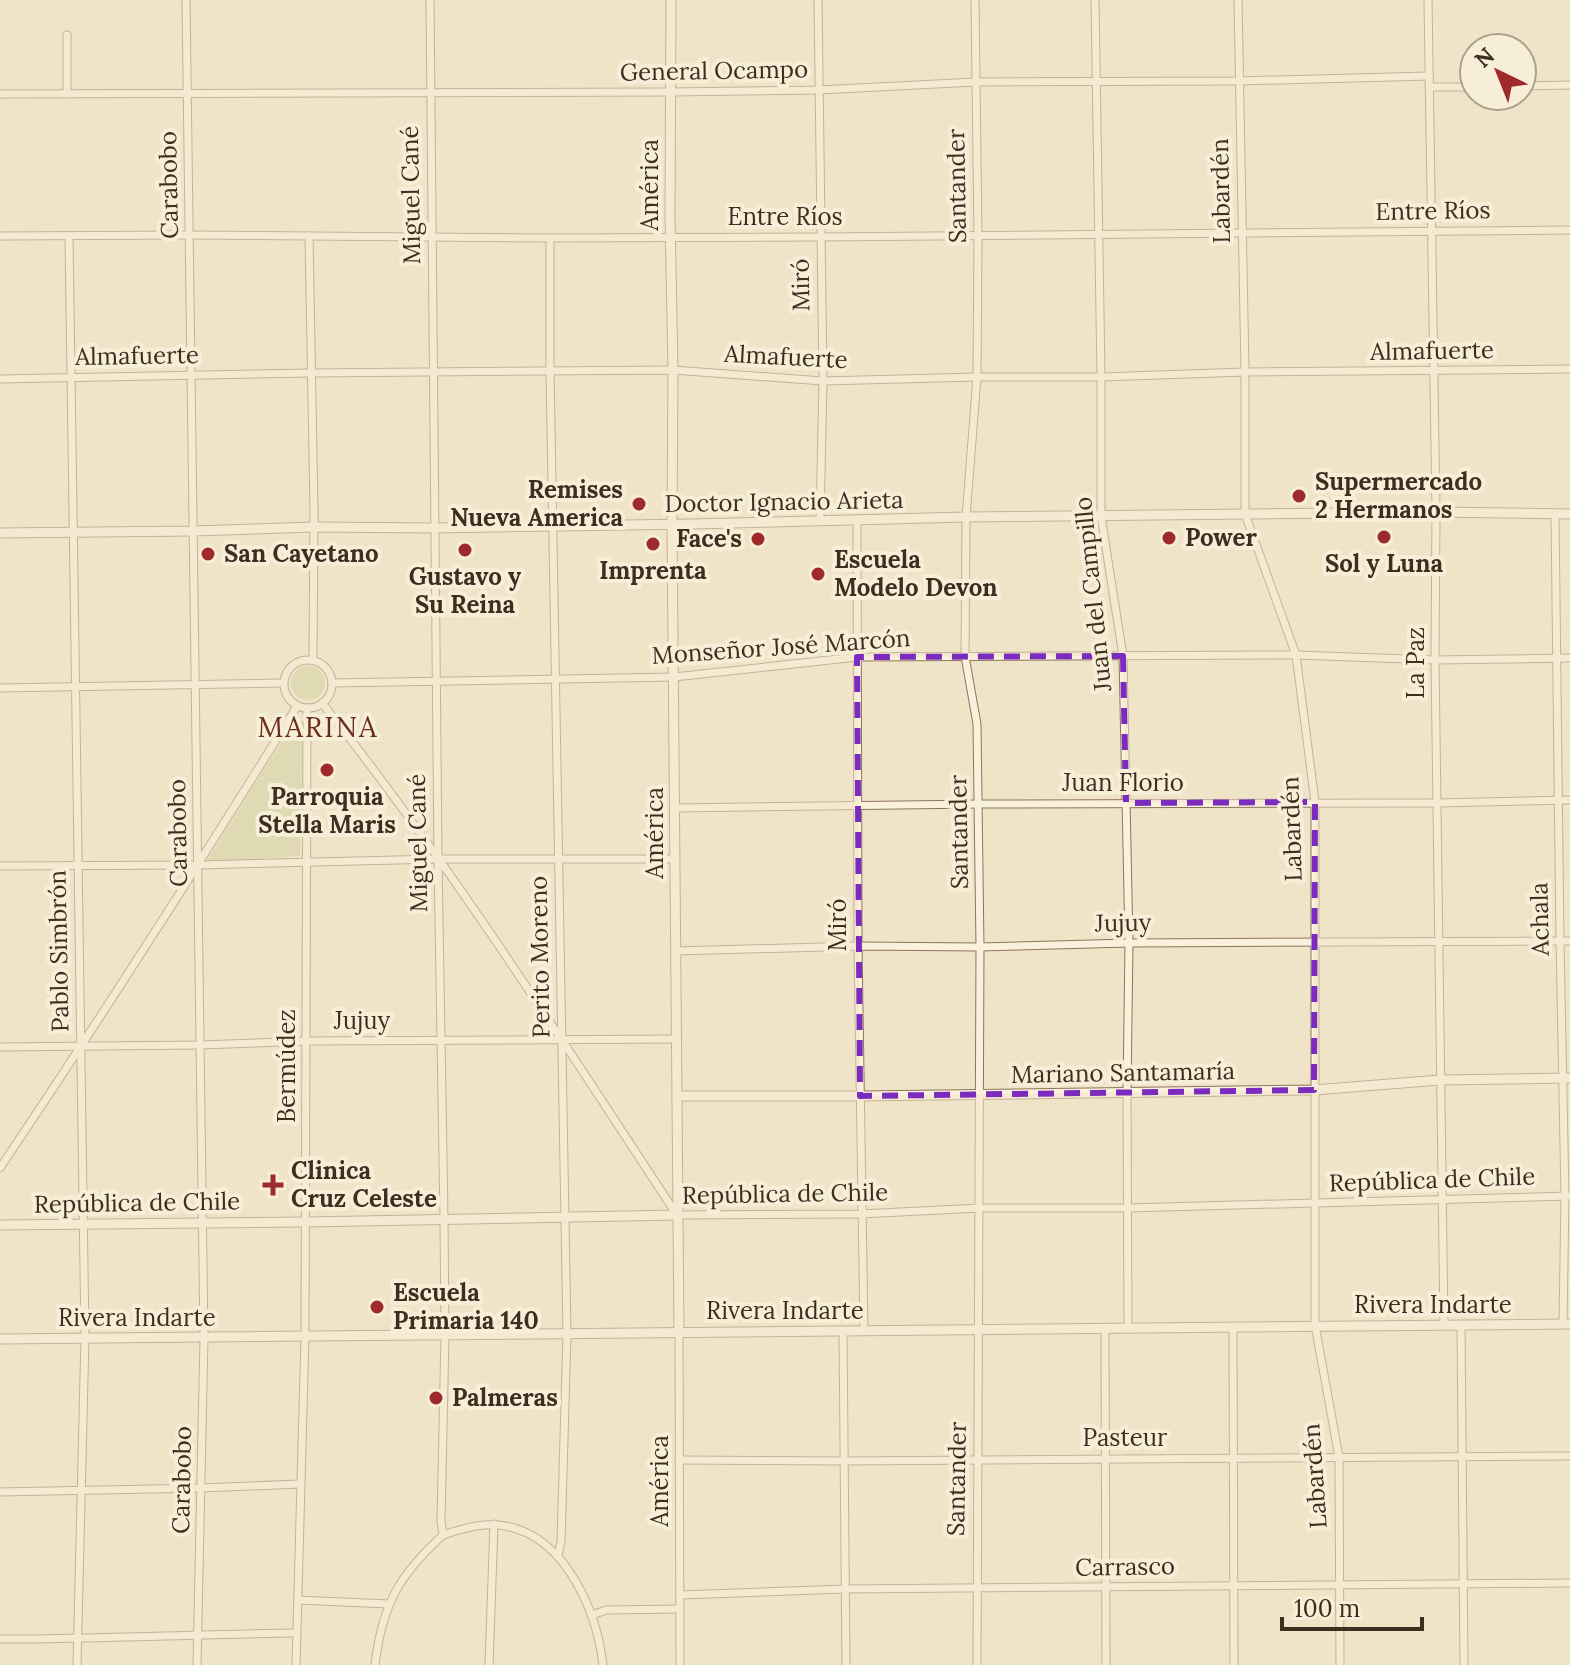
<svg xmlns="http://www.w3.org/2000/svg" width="1570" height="1665" font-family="Lora,serif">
<rect width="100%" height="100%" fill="#f0e4c8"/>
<g fill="#c9cf9b">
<circle cx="308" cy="683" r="17"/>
<polygon points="293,723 298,723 303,732 300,856 209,862 208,859"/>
</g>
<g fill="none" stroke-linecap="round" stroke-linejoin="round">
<defs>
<g id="minor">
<polyline points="186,0 204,1338 197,1665"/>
<polyline points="818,0 823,381 820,520"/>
<polyline points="975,0 978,236 977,377 966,517 965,656 977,724 980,947 977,1665"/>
<polyline points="1095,0 1101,377 1101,516 1123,656 1129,943 1127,1093 1128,1328"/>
<polyline points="1238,0 1245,372 1245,514 1296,655 1315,802 1315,1325 1339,1457 1340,1665"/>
<polyline points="1428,0 1436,512 1435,660 1444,1325"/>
<polyline points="1522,86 1570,85"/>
<polyline points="1429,87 1474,87"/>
<polyline points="0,94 671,92 819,90 975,82 1238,81 1429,76"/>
<polyline points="67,94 67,35"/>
<polyline points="0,236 190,235 550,238 820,237 1570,230"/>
<polyline points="69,236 85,1337 77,1665"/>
<polyline points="309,236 314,510 313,660"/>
<polyline points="550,238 550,371 567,1334 561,1542 558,1555"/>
<polyline points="0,379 311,373 673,370 823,381 977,377 1101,377 1245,372 1570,369"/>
<polyline points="1555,514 1560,941 1565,1196 1563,1324"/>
<polyline points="857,520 858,946 864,1331"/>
<circle cx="308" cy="684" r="24"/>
<polyline points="332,683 674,677 857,657 1296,655 1435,660 1570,658"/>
<polyline points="0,688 283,683"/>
<path d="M 322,703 C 451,865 563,1042 677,1215 L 861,1214 L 980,1208 L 1128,1208 L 1570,1196"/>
<polyline points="675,808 978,804 1438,803 1570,800"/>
<polyline points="0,866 198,865 438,859 676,859"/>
<polyline points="676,951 858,946 980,947 1129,943 1570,941"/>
<polyline points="0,1047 200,1045 307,1041 677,1039"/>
<path d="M 0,1168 C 102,1016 201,862 297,706"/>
<polyline points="1461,1325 1464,1665"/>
<polyline points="1233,1327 1234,1665"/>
<polyline points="1105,1329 1106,1665"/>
<polyline points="843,1331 846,1665"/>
<polyline points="679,1332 680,1665"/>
<polyline points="679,1460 844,1461 1570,1456"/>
<polyline points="0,1492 202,1488 300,1484"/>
<path d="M 443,1535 C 464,1528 487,1521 510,1527 C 567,1540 597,1613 603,1665"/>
<polyline points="680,1595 845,1589 1570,1583"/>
<polyline points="298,1600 388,1604"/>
<polyline points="592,1615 606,1610 680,1609"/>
<path d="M 0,1639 C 99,1639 198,1634 297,1633"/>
<polyline points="296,1665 305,1336 307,708"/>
<path d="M 375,1665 C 382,1605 399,1575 443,1535 L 441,1521 L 445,1335 L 444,1218 L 438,859 L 430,0"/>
<polyline points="489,1665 494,1524"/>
</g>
<g id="tertiary">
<polyline points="671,0 670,215 673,370 672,525 679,1332"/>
<polyline points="0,533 193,531 313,527 434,528 692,524 966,517 1436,512 1570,514"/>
<polyline points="677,1096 860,1096 1314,1090 1440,1080 1570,1078"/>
<polyline points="0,1225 306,1222 677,1215"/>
<polyline points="0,1339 1570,1324"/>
</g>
</defs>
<use href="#minor" stroke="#8d765c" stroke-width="9"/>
<use href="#tertiary" stroke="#8d765c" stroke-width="11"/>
<use href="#minor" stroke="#faf1dc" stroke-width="7"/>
<use href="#tertiary" stroke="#faf1dc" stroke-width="9"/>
</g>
<path d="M0 0H1570V1665H0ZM 1123,656 L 1126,803 L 1315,802 L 1314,1090 L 860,1096 L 857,657 Z" fill="#f0e4c8" fill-opacity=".55" fill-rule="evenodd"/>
<path fill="none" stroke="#7b2cbf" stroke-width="6" stroke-dasharray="16 10" stroke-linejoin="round" d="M 1123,656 L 1126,803 L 1315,802 L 1314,1090 L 860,1096 L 857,657 Z"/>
<g fill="#9e2a2b" stroke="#f7eed8" stroke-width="3">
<circle cx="1299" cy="496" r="8"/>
<circle cx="639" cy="504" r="8"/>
<circle cx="1384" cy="537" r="8"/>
<circle cx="1169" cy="538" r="8"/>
<circle cx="758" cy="539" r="8"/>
<circle cx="653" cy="544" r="8"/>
<circle cx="465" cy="550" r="8"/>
<circle cx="208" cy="554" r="8"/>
<circle cx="818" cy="574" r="8"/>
<circle cx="327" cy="770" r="8"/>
<path d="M269 1173h8v8h8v8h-8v8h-8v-8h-8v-8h8z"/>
<circle cx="377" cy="1307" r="8"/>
<circle cx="436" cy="1398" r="8"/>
</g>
<g text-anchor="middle" stroke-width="8" stroke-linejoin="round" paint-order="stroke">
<g font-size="24" fill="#3d2e20" stroke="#f7eed8">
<text transform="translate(714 71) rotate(-1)" y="8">General Ocampo</text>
<text transform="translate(169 185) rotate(-91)" y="8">Carabobo</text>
<text transform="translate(650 185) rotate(-90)" y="8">América</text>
<text transform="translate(957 186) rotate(-91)" y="8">Santander</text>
<text transform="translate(1221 191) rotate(-91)" y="8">Labardén</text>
<text transform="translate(411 195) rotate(-91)" y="8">Miguel Cané</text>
<text transform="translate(1433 211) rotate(-1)" y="8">Entre Ríos</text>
<text x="785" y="225">Entre Ríos</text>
<text transform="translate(801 285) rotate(-91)" y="8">Miró</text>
<text transform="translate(1432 351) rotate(-1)" y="8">Almafuerte</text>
<text transform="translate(137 356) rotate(-1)" y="8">Almafuerte</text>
<text transform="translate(786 357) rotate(3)" y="8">Almafuerte</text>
<text transform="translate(784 502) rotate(-1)" y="8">Doctor Ignacio Arieta</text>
<text transform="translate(1093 594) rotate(-96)" y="8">Juan del Campillo</text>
<text transform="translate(781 647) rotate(-4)" y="8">Monseñor José Marcón</text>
<text transform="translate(1416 663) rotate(-90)" y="8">La Paz</text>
<text x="1123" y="791">Juan Florio</text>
<text transform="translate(1292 829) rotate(-92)" y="8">Labardén</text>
<text transform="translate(959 832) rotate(-91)" y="8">Santander</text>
<text transform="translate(178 833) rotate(-91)" y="8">Carabobo</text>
<text transform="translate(655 833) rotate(-90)" y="8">América</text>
<text transform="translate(418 843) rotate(-91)" y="8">Miguel Cané</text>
<text transform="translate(1540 919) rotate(-91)" y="8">Achala</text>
<text transform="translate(1123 923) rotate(-1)" y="8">Jujuy</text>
<text transform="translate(838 925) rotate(-90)" y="8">Miró</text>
<text transform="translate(59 951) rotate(-91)" y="8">Pablo Simbrón</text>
<text transform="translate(540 957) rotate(-91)" y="8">Perito Moreno</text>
<text x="362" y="1029">Jujuy</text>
<text transform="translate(287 1066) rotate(-90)" y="8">Bermúdez</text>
<text transform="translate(1123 1073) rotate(-1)" y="8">Mariano Santamaría</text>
<text transform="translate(1432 1180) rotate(-2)" y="8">República de Chile</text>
<text transform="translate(785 1194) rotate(-1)" y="8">República de Chile</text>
<text transform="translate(137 1203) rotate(-1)" y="8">República de Chile</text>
<text x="1433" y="1313">Rivera Indarte</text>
<text x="785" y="1319">Rivera Indarte</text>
<text x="137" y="1326">Rivera Indarte</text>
<text x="1125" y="1446">Pasteur</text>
<text transform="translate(1315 1476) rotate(-94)" y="8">Labardén</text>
<text transform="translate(957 1479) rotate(-89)" y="8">Santander</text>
<text transform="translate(182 1480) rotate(-89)" y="8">Carabobo</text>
<text transform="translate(660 1481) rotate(-90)" y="8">América</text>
<text transform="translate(1125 1567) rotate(-1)" y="8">Carrasco</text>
</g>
<g font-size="24" font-weight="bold" fill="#3d2e20" stroke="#f7eed8" text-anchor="start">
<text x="1315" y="490">Supermercado<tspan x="1315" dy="28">2 Hermanos</tspan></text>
<text x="623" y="498" text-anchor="end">Remises<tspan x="623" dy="28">Nueva America</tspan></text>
<text x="1185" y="546">Power</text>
<text x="742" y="547" text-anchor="end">Face's</text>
<text x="224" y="562">San Cayetano</text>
<text x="834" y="568">Escuela<tspan x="834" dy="28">Modelo Devon</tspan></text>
<text x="1384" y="572" text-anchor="middle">Sol y Luna</text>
<text x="653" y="579" text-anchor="middle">Imprenta</text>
<text x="465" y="585" text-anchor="middle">Gustavo y<tspan x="465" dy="28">Su Reina</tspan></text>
<text x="327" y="805" text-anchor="middle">Parroquia<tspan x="327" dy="28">Stella Maris</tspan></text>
<text x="291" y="1179">Clinica<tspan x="291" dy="28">Cruz Celeste</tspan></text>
<text x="393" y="1301">Escuela<tspan x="393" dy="28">Primaria 140</tspan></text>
<text x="452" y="1406">Palmeras</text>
</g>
<g font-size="28" letter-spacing="2" fill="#6b2e1e" stroke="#f7eed8">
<text x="318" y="737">MARINA</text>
</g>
</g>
<g transform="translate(1498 72) rotate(317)"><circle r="38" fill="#f7eed8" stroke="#ada18e" stroke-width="2"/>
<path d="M0-6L14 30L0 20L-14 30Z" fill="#9e2a2b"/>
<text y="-12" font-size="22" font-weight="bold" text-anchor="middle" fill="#3d2e20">N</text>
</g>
<path d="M1282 1617v12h140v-12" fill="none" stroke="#3d2e20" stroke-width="4"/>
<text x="1294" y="1617" font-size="24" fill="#3d2e20" stroke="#f7eed8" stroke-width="6" paint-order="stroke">100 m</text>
</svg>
